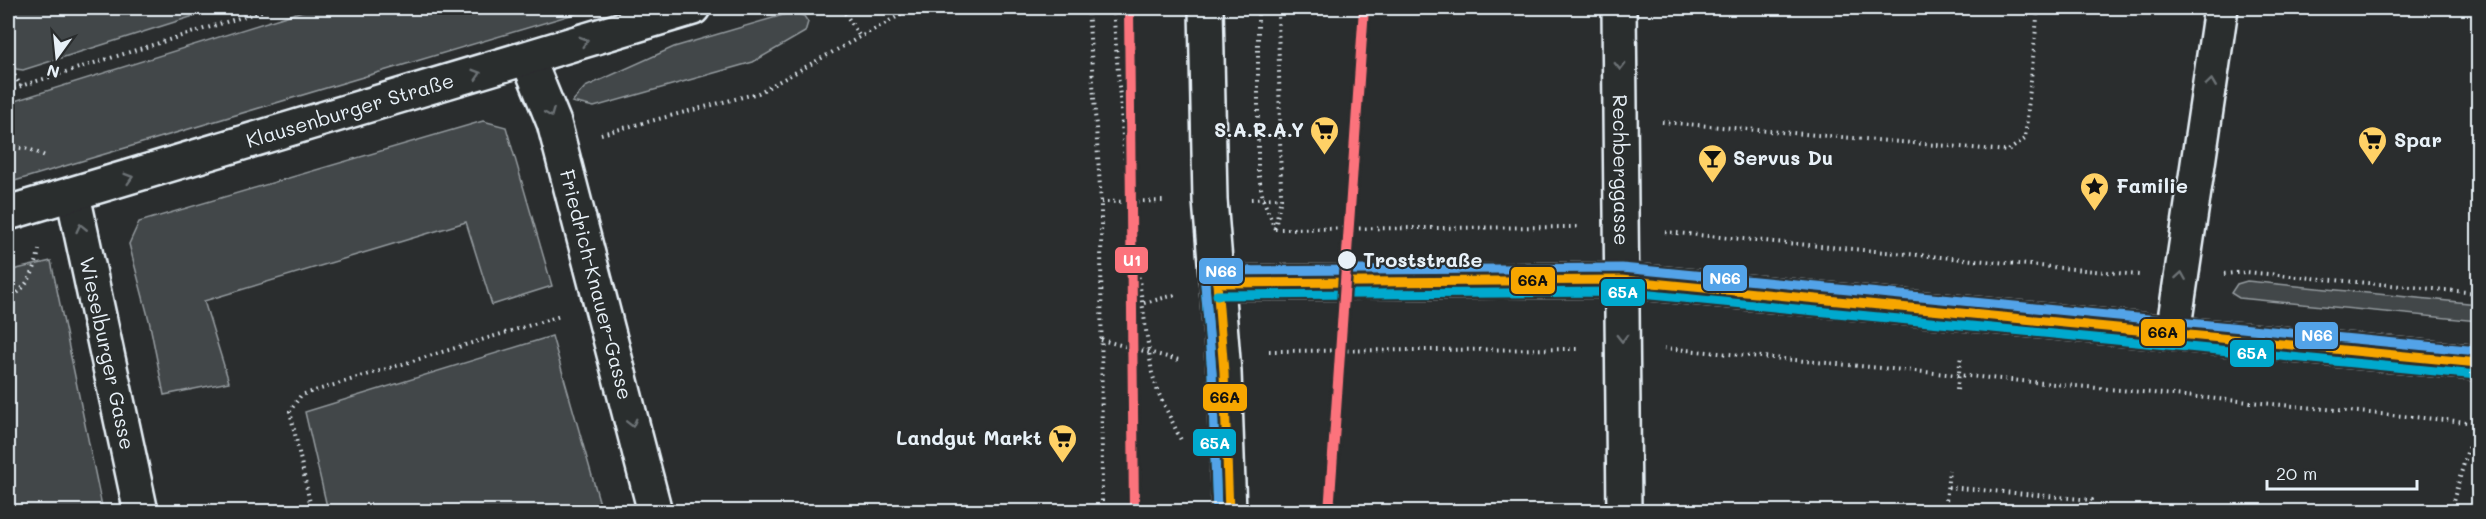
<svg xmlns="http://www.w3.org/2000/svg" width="2486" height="519" font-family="Mali,sans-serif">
<rect width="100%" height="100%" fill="#2a2d2e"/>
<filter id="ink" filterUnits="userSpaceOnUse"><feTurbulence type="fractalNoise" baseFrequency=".0167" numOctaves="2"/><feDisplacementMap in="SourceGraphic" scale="12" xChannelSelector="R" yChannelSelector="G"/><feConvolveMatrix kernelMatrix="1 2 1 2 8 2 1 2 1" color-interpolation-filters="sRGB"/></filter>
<g filter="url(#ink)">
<g fill="#424648" stroke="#959ca0" stroke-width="1.5">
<polygon points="8,8 219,8 23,70 16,69 8,55"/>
<polygon points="312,8 594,8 8,183 8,103"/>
<polygon points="793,12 804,16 808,22 805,32 753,62 594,107 572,102 585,87 674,47"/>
<polygon points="483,121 506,127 552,286 492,305 466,222 204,301 229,382 164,395 149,320 129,244 139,222"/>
<polygon points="51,261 103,511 8,511 8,271"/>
<polygon points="2247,281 2478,304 2478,321 2239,298 2231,293 2237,284"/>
<polygon points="552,336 602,511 328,511 305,412"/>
</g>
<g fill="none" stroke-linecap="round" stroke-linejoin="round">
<defs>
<g id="minor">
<path id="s1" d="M 1619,8 L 1624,512"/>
<path id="s2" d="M 528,59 L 554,123 L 655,512"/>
<path id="s3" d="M 73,195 L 141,512"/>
<path id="s4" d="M 8,213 L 693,8"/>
<polyline points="2173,333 2221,8"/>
</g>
<polyline id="tertiary" points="1217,283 1621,280 2478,363"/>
<polyline id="secondary" points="1206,8 1210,200 1224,372 1229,512"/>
</defs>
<use href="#minor" stroke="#e8f1f8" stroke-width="38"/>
<use href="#tertiary" stroke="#e8f1f8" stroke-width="38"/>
<use href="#secondary" stroke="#e8f1f8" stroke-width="38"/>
<g stroke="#e8f1f8" stroke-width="4" stroke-dasharray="1.5 4.5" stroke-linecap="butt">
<polyline points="842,8 860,37"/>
<polyline points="1088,8 1101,202 1102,512"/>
<polyline points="1113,8 1128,201 1152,373 1158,392 1181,440"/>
<polyline points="1258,8 1258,171 1263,199 1275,229"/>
<polyline points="8,65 21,86"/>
<polyline points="8,90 271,8"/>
<polyline points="1662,122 2008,151 2025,139 2038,8"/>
<polyline points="601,134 758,93 913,8"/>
<polyline points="8,146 29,149 45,156"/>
<polyline points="1251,199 1281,198"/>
<polyline points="1101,202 1166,201"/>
<polyline points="1275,228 1281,198 1278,8"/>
<polyline points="1275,229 1577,227"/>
<polyline points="1665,232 2139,275"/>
<polyline points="2224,274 2246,272 2478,293"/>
<path d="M 8,300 C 28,287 35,272 39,250"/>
<polyline points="1144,303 1175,295"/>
<polyline points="1101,340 1179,360"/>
<polyline points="1664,348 2478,423"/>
<polyline points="1269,351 1579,349"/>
<polyline points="1957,390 1961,355"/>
<polyline points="1948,487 2092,500 2094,512"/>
<polyline points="312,512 290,411 301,395 560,316"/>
<polyline points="1945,512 1949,470"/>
<polyline points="2450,512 2478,414"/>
</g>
<use href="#minor" stroke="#2a2d2e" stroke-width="33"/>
<use href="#tertiary" stroke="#2a2d2e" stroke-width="33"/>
<use href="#secondary" stroke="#2a2d2e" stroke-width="33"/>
<defs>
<g id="bus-1">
<polyline points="1217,283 1621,280 2478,363"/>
<polyline points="1217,283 1224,372 1229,512"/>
</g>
<g id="bus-2">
<polyline points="1205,284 1212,373 1217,512"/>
<polyline points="1217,295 1620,292 2477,375"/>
</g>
<polyline id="bus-3" points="1217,512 1212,373 1205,283 1209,274 1216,271 1622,268 2478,351"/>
</defs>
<use href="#bus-1" stroke="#2a2d2e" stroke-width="14"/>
<use href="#bus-2" stroke="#2a2d2e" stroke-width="14"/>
<use href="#bus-3" stroke="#2a2d2e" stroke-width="14"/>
<use href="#bus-1" stroke="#f7a600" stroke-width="9"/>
<use href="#bus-2" stroke="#00a9ce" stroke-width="9"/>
<use href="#bus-3" stroke="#53a3e8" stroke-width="9"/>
<defs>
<g id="metro-1">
<polyline points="1129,8 1134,512"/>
<polyline points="1329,512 1364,8"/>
</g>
</defs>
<use href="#metro-1" stroke="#2a2d2e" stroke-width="15"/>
<use href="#metro-1" stroke="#fc737c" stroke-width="10"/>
</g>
<defs><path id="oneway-chevron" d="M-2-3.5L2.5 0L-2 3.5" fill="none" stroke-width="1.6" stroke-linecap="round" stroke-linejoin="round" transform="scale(1.5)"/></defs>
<g stroke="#6c7275">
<use href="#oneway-chevron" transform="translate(584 41) rotate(-17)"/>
<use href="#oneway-chevron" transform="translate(1620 66) rotate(89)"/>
<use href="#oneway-chevron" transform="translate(477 74) rotate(-17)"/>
<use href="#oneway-chevron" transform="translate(2211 83) rotate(-82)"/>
<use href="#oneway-chevron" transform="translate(550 113) rotate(68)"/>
<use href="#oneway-chevron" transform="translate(129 178) rotate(-17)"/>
<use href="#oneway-chevron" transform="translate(81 228) rotate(-103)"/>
<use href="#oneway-chevron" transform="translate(2181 276) rotate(-81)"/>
<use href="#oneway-chevron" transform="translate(1622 338) rotate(89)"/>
<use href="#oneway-chevron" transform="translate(632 423) rotate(76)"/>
</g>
</g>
<defs>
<symbol id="supermarket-pin" viewBox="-11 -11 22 30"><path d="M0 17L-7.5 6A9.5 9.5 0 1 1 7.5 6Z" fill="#ffd166" stroke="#2a2d2e"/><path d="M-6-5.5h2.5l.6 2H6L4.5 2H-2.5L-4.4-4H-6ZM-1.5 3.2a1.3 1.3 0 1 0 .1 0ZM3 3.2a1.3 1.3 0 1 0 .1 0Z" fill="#111"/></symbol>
<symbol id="bar-pin" viewBox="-11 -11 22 30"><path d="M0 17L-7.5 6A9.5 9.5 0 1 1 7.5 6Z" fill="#ffd166" stroke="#2a2d2e"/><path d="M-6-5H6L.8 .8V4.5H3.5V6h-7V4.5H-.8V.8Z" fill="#111"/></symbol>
<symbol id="sight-pin" viewBox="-11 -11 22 30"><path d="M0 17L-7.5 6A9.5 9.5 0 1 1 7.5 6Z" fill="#ffd166" stroke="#2a2d2e"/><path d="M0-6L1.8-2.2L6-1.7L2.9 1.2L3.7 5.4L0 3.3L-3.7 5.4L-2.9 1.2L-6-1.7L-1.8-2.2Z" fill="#111"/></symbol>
</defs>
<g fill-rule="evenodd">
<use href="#supermarket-pin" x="1308" y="114" width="33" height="45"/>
<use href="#supermarket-pin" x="2356" y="124" width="33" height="45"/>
<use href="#bar-pin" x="1696" y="142" width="33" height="45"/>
<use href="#sight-pin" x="2078" y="170" width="33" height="45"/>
<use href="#supermarket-pin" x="1046" y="422" width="33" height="45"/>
</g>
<circle fill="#e8f1f8" stroke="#2a2d2e" stroke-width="2" cx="1347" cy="260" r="10"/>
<g text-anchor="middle" stroke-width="4.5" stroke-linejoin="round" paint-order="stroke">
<g font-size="20" fill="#e8f1f8" stroke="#2a2d2e">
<text dy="7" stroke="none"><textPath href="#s4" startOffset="357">Klausenburger Straße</textPath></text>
<text dy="7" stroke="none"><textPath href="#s1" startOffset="162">Rechberggasse</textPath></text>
<text dy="7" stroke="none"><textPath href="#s2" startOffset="236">Friedrich-Knauer-Gasse</textPath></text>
<text dy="7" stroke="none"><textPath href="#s3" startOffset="162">Wieselburger Gasse</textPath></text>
</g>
<g font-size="20" font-weight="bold" fill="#e8f1f8" stroke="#2a2d2e" text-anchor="start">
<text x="1304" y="137" text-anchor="end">S.A.R.A.Y</text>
<text x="2394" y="147">Spar</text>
<text x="1733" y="165">Servus Du</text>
<text x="2116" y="193">Familie</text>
<text x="1042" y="445" text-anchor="end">Landgut Markt</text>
</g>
<g font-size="20" font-weight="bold" fill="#e8f1f8" stroke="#2a2d2e" text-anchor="start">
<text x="1363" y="267">Troststraße</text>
</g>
</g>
<g stroke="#2a2d2e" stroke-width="2">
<rect x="1114" y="246" width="35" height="28" rx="6" fill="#fc737c"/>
<rect x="1198" y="257" width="46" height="28" rx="6" fill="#53a3e8"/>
<rect x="1702" y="264" width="46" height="28" rx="6" fill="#53a3e8"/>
<rect x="1510" y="266" width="46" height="29" rx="6" fill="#f7a600"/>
<rect x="1600" y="278" width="46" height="29" rx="6" fill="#00a9ce"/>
<rect x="2140" y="318" width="46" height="29" rx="6" fill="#f7a600"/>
<rect x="2294" y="321" width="45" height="29" rx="6" fill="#53a3e8"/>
<rect x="2229" y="339" width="46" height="29" rx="6" fill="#00a9ce"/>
<rect x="1202" y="383" width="46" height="29" rx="6" fill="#f7a600"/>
<rect x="1192" y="428" width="45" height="29" rx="6" fill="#00a9ce"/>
</g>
<g font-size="16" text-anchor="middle" font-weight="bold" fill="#fff">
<text x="1132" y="266">U1</text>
<text x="1221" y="277">N66</text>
<text x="1725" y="284">N66</text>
<text x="1623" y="298">65A</text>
<text x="2317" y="341">N66</text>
<text x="2252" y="359">65A</text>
<text x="1215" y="449">65A</text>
</g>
<g font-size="16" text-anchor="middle" font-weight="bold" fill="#111">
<text x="1533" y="286">66A</text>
<text x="2163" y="338">66A</text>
<text x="1225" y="403">66A</text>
</g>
<rect width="2486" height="519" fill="none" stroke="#2a2d2e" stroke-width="30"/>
<rect x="15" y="15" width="2456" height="489" fill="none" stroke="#e8f1f8" stroke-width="2" filter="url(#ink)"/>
<g transform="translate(57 57) rotate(195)" stroke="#2a2d2e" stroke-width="4.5" paint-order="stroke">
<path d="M0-4.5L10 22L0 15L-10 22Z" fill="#e8f1f8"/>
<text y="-9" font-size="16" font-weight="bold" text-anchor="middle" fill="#e8f1f8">N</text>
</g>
<path d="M2267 480v9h150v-9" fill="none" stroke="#e8f1f8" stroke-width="3"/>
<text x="2276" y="480" font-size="18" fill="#e8f1f8" stroke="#2a2d2e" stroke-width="4.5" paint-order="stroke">20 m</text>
</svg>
